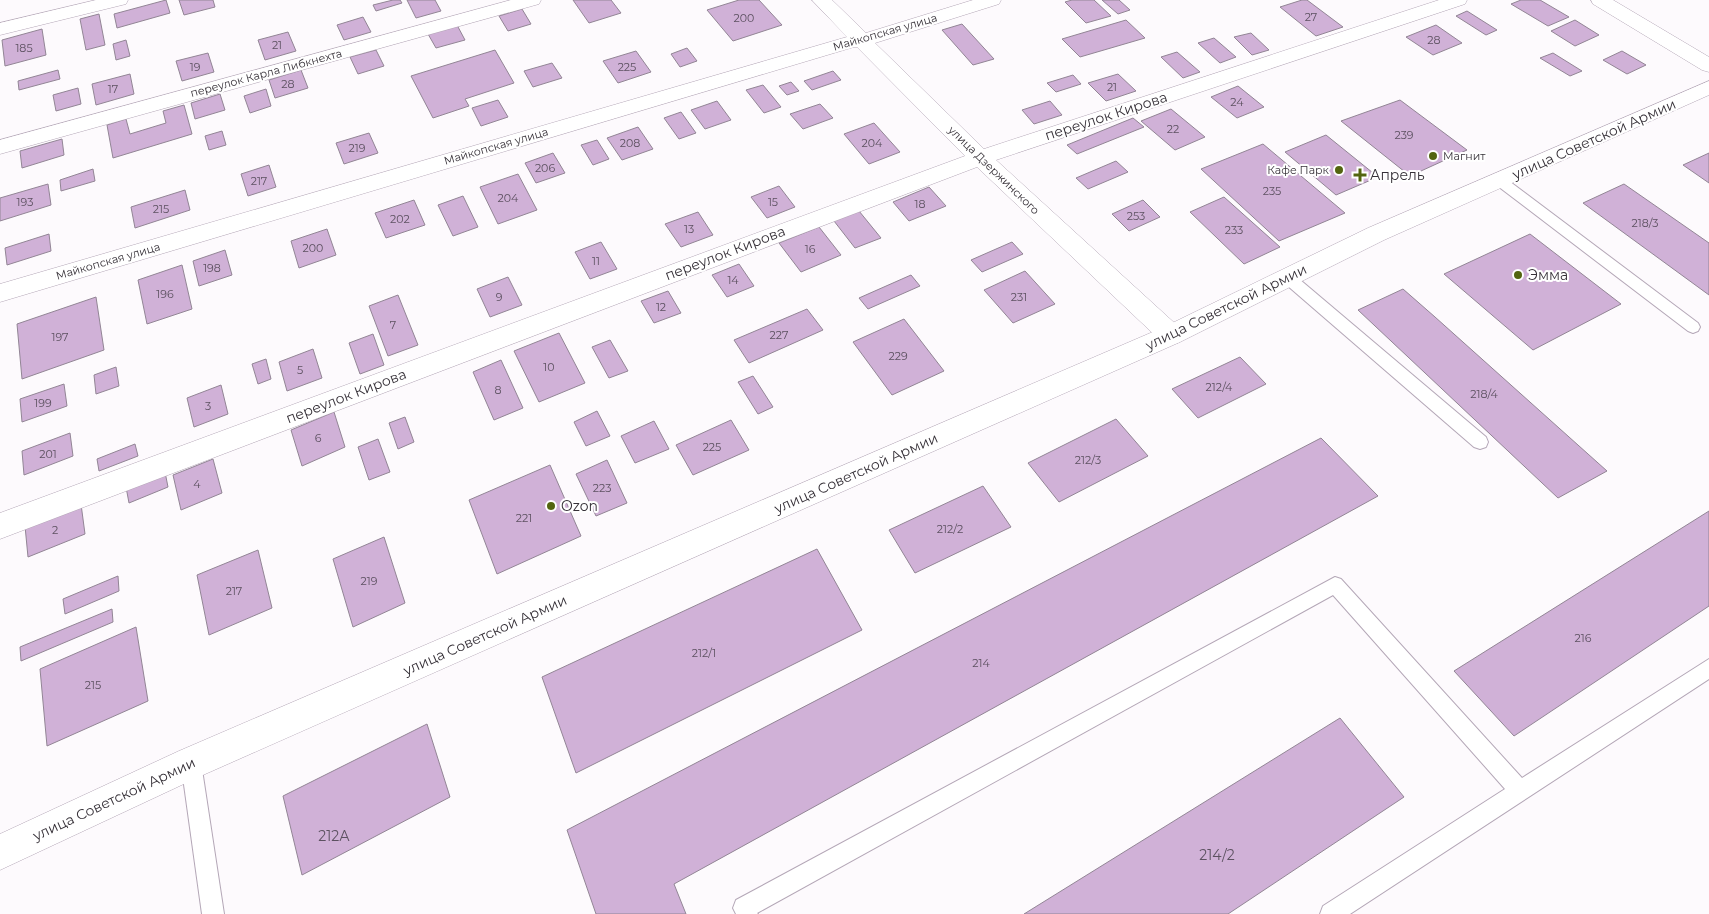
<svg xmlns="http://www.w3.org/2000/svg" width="1709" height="914" font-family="Montserrat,sans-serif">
<rect width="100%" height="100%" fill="#fdfafd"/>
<g fill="#d0b1d7" stroke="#928595">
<polygon points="166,0 170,13 117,28 114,14"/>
<polygon points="179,0 213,0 215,7 184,15"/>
<polygon points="393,0 400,0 402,3 376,11 373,5"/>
<polygon points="407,0 435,0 441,11 416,18"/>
<polygon points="573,0 611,0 621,13 589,23"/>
<polygon points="739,0 759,0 782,25 733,41 707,10"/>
<polygon points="1072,0 1094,0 1111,16 1086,23 1065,2"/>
<polygon points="1102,0 1119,0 1130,10 1118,14"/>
<polygon points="1302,0 1307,0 1343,27 1316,36 1280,7"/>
<polygon points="1521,0 1540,0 1569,17 1548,26 1511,4"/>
<polygon points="522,9 531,24 508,31 499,16"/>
<polygon points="1467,11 1497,30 1486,35 1456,16"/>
<polygon points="99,14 105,45 86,50 80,19"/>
<polygon points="363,17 371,32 344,40 337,25"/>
<polygon points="1126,20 1145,38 1080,57 1062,39"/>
<polygon points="1575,20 1599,35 1575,46 1551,31"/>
<polygon points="962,24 994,59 973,65 942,30"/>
<polygon points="457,25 465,40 436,48 428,34"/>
<polygon points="1436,25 1462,43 1433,55 1406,37"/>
<polygon points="42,29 46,55 5,66 2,40"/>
<polygon points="288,32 296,51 265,60 258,40"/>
<polygon points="1251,33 1269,50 1252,55 1234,37"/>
<polygon points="1214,38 1236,57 1220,63 1198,43"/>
<polygon points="126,40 130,56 116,60 113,44"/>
<polygon points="687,48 697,61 680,67 671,54"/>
<polygon points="376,50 384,66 358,74 350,57"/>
<polygon points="495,50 514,83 465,99 469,106 433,118 411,76"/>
<polygon points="636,51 651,72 618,83 603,61"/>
<polygon points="1622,51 1646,65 1627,74 1603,60"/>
<polygon points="1177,52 1200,72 1183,78 1161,57"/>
<polygon points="208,53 214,72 182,81 176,61"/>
<polygon points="1553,53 1582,71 1570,76 1540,58"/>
<polygon points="552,63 562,78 533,87 524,71"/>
<polygon points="58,70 60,79 19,90 18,81"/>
<polygon points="301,70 308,88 275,98 269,80"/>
<polygon points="833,71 841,80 812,90 804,81"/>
<polygon points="130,74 134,94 96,105 92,84"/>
<polygon points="1118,74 1136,91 1106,101 1088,83"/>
<polygon points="1073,75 1081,84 1056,92 1047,83"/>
<polygon points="791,82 799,91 787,95 779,86"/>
<polygon points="763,85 781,107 764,113 746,90"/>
<polygon points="1238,86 1264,107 1237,118 1211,97"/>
<polygon points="78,88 81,104 56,111 53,95"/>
<polygon points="266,89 271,106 250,113 244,96"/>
<polygon points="220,94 225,110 195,119 191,103"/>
<polygon points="498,100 508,117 481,126 472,108"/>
<polygon points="1400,100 1467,150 1410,176 1341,121"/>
<polygon points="717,101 731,120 705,129 691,110"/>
<polygon points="1050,101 1062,115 1034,124 1022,110"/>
<polygon points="820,104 833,118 803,129 790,114"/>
<polygon points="184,105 192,134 113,158 107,125 126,119 130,134 166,123 163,111"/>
<polygon points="1171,109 1205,137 1175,150 1141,121"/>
<polygon points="681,112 696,133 679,139 664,118"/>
<polygon points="1133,118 1144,127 1077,154 1067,145"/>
<polygon points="874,123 900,152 869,164 844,134"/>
<polygon points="638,127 653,149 622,160 607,138"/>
<polygon points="222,131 226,145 209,150 205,136"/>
<polygon points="369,133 378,153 344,164 336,143"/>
<polygon points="1326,135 1378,177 1336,195 1285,152"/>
<polygon points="62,139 64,155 22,168 20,151"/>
<polygon points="597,140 609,159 593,165 581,145"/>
<polygon points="1263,144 1345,213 1279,241 1201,169"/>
<polygon points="553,153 565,173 536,183 525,163"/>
<polygon points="1709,153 1709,183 1683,165"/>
<polygon points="1116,161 1128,172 1088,189 1076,178"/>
<polygon points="269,165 276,187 248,196 241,174"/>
<polygon points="93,169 95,181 61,191 60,180"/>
<polygon points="518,174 537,210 498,224 480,187"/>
<polygon points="48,184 51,205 0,221 0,198"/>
<polygon points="1624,184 1709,243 1709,295 1583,203"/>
<polygon points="779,186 795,207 767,218 751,197"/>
<polygon points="929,187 946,206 909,221 893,202"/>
<polygon points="185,190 190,210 135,228 131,207"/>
<polygon points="463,196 478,227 453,236 438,205"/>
<polygon points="1224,197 1280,247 1244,264 1190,212"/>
<polygon points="414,200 425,225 386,238 375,213"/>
<polygon points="1143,200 1160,217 1129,231 1112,214"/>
<polygon points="859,211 881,238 855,248 834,221"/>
<polygon points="698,212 713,235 681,247 665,224"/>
<polygon points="819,227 841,255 801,272 779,243"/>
<polygon points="327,229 336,255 299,268 291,241"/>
<polygon points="49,234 51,251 7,265 5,248"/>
<polygon points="1530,234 1621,304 1533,350 1444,274"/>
<polygon points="601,242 617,269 590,279 575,252"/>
<polygon points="1012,242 1023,254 982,272 971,260"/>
<polygon points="225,250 232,275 199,286 193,261"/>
<polygon points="739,264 754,286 727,297 712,275"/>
<polygon points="182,265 192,309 147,324 138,280"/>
<polygon points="1025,271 1055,304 1013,323 984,290"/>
<polygon points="911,275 920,286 868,309 859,298"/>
<polygon points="508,277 522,305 490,317 477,289"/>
<polygon points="1403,289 1435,317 1607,471 1558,498 1358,310"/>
<polygon points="668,291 681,313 654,323 641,301"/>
<polygon points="398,295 418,345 388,356 369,306"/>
<polygon points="96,297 104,350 22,379 17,324"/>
<polygon points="807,309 823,330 749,363 734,340"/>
<polygon points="904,319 944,371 892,395 853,342"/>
<polygon points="559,333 585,383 539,402 514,351"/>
<polygon points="373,334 384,365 360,374 349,343"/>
<polygon points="610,340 628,371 609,378 592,347"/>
<polygon points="313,349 322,378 287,391 279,362"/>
<polygon points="1240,357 1266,384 1198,418 1172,389"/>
<polygon points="266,359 271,379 258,384 252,364"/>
<polygon points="501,360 523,408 494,420 473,372"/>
<polygon points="116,367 119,386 96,394 94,375"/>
<polygon points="753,376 773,407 758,414 738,382"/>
<polygon points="64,384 67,406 22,422 20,399"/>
<polygon points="221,385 228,414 194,427 187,398"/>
<polygon points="597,411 610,436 586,446 574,422"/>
<polygon points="334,412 345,447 302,466 291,430"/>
<polygon points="405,417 414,442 398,449 389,423"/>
<polygon points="1116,419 1148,456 1059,502 1028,463"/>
<polygon points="731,420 749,450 693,475 676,445"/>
<polygon points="654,421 669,449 635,463 621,436"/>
<polygon points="70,433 73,456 24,475 22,451"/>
<polygon points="1321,438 1378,496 674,884 686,914 596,914 567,830"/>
<polygon points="378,439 390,472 369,480 358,447"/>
<polygon points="135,444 138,456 99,471 97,459"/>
<polygon points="213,459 222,493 181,510 173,475"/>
<polygon points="607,460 627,503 596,516 576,474"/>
<polygon points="550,465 581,536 497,574 469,500"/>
<polygon points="165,472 168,487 129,503 126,487"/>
<polygon points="983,486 1011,527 915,573 889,530"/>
<polygon points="81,504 85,534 28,557 25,526"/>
<polygon points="1709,511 1709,606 1514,736 1454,671"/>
<polygon points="384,537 405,603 353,627 333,559"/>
<polygon points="817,549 862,630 576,773 542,677"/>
<polygon points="258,550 272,608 209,635 197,575"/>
<polygon points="118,576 119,591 65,614 63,599"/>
<polygon points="112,609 113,622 21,661 20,647"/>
<polygon points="136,627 148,701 47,746 40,669"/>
<polygon points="1340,718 1404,797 1228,914 1024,914"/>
<polygon points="427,724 450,797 302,875 283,796"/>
</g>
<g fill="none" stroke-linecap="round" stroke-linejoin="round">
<defs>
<g id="lane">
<polygon points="1500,177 1505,178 1698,323 1700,327 1698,331 1693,333 1688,331 1495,184 1493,181 1495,178"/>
<polygon points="1287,272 1292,273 1486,437 1488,442 1486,447 1480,449 1474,447 1282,281 1280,277 1282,273"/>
<polygon points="1335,577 1341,579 1522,778 1709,659 1709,679 1350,914 1320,914 1323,906 1505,789 1333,595 757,913 758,914 736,914 733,908 736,900"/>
<polygon points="191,753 198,756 201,763 224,914 202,914 181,763 184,756"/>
</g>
<g id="street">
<polygon points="96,0 128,0 126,4 0,35 0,23"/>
<polygon points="511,0 541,0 539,4 0,154 0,140"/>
<polygon points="812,0 832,0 866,33 973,0 1001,0 999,4 875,43 984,149 1439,0 1467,0 1465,4 996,160 1180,328 1184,335 1180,342 1171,345 1162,342 977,167 0,539 0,513 965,156 857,47 854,47 0,302 0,284 847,37"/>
<polygon points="1591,0 1613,0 1709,57 1709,72 1702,70 1593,4"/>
</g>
<polygon id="primary" points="1709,81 1709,95 1384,240 1180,342 203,775 0,870 0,834 179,751 1162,328 1368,228"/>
</defs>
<use href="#lane" stroke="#b4a7b7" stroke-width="2"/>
<use href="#street" stroke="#b4a7b7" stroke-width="1"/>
<use href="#primary" stroke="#b4a7b7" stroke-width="1"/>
<use href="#lane" fill="#fff" fill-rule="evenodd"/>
<use href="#street" fill="#fff" fill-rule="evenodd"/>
<use href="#primary" fill="#fff" fill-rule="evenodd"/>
</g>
<g fill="#536510" stroke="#fff" stroke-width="2">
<circle cx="1433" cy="156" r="5"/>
<circle cx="1339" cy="170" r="5"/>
<path d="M1357.5 167.5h5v5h5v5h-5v5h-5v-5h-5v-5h5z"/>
<circle cx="1518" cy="275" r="5"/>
<circle cx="551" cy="506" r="5"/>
</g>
<g text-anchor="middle" stroke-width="4" stroke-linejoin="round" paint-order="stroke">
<g font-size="11" fill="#5c5160">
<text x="1311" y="21">27</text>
<text x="744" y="22">200</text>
<text x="1434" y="44">28</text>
<text x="277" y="49">21</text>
<text x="24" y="52">185</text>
<text x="195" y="71">19</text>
<text x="627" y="71">225</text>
<text x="288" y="88">28</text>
<text x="1112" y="91">21</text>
<text x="113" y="93">17</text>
<text x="1237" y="106">24</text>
<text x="1173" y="133">22</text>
<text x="1404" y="139">239</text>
<text x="630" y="147">208</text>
<text x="872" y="147">204</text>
<text x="357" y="152">219</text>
<text x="545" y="172">206</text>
<text x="259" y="185">217</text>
<text x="1272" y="195">235</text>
<text x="508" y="202">204</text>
<text x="25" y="206">193</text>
<text x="773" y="206">15</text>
<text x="920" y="208">18</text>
<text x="161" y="213">215</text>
<text x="1136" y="220">253</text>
<text x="400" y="223">202</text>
<text x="1645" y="227">218/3</text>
<text x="689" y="233">13</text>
<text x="1234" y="234">233</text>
<text x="313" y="252">200</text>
<text x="810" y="253">16</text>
<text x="596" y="265">11</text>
<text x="212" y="272">198</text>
<text x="733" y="284">14</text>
<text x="165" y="298">196</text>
<text x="499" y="301">9</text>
<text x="1019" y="301">231</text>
<text x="661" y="311">12</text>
<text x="393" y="329">7</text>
<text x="779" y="339">227</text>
<text x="60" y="341">197</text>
<text x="898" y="360">229</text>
<text x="549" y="371">10</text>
<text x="300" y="374">5</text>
<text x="1219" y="391">212/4</text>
<text x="498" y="394">8</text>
<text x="1484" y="398">218/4</text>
<text x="43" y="407">199</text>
<text x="208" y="410">3</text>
<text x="318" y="442">6</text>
<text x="712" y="451">225</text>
<text x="48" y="458">201</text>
<text x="1088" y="464">212/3</text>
<text x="197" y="488">4</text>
<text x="602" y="492">223</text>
<text x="524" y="522">221</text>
<text x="950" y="533">212/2</text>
<text x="55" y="534">2</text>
<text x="369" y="585">219</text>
<text x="234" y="595">217</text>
<text x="1583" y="642">216</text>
<text x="704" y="657">212/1</text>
<text x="981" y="667">214</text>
<text x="93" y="689">215</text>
</g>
<g font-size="11" fill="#363138" stroke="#fff">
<text transform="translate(885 32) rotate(-16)" y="4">Майкопская улица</text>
<text transform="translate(266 73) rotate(-15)" y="4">переулок Карла Либкнехта</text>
<text transform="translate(496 146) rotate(-16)" y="4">Майкопская улица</text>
<text transform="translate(994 170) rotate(44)" y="4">улица Дзержинского</text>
<text transform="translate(108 261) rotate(-16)" y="4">Майкопская улица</text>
</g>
<g font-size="11" fill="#363138" stroke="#fff" text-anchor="start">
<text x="1443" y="160">Магнит</text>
<text x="1329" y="174" text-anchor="end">Кафе Парк</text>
</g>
<g font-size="14" fill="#363138" stroke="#fff">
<text transform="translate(1106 116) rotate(-18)" y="5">переулок Кирова</text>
<text transform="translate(1594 139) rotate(-24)" y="5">улица Советской Армии</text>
<text transform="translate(725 253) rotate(-21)" y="5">переулок Кирова</text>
<text transform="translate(1226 307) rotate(-26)" y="5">улица Советской Армии</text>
<text transform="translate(346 396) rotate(-21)" y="5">переулок Кирова</text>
<text transform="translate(856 473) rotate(-24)" y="5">улица Советской Армии</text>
<text transform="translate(485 635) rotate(-24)" y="5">улица Советской Армии</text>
<text transform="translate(114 799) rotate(-25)" y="5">улица Советской Армии</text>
</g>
<g font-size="14" fill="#363138" stroke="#fff" text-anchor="start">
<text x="1370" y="180">Апрель</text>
<text x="1528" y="280">Эмма</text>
<text x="561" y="511">Ozon</text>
</g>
<g font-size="14" fill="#5c5160">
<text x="334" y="841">212А</text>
<text x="1217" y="860">214/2</text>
</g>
</g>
</svg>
